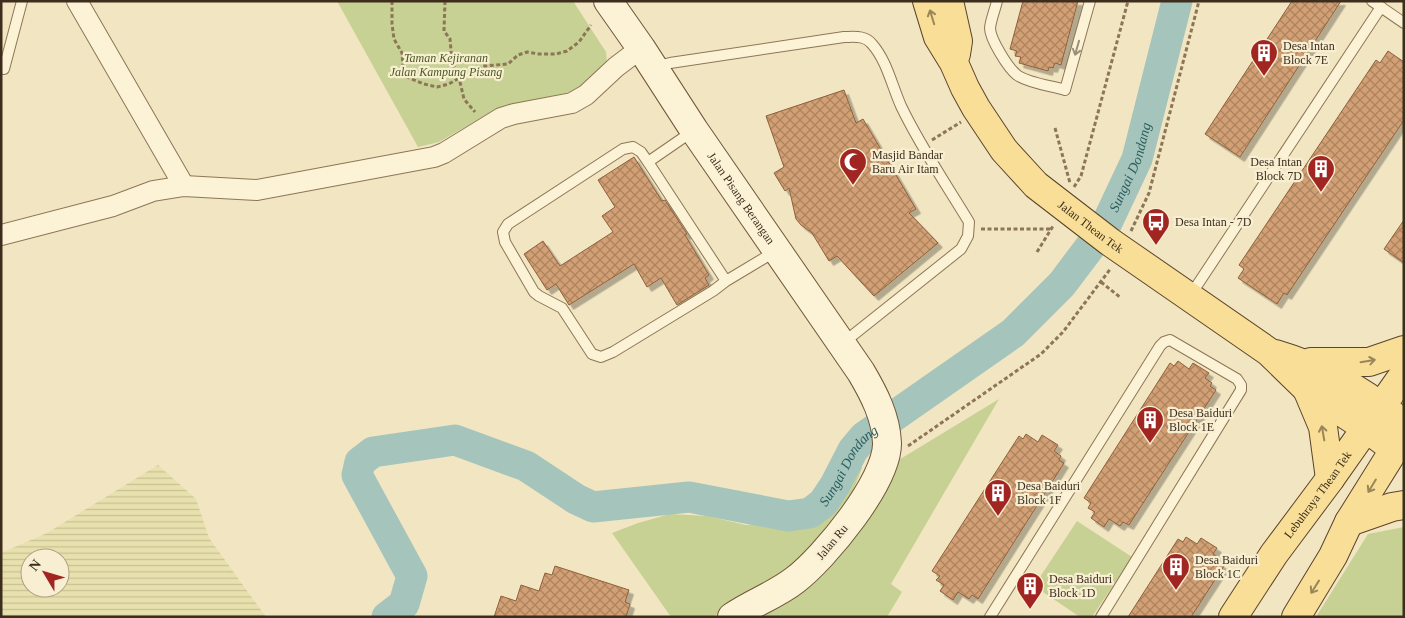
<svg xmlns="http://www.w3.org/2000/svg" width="1405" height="618" font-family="Georgia,serif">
<defs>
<pattern id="farmland-rules" width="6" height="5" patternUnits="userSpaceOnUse" patternTransform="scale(1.25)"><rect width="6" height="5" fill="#e8e1ae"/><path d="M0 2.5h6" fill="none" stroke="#c8c195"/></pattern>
<pattern id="building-cross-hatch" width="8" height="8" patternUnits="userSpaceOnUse" patternTransform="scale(1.25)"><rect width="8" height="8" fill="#d3a074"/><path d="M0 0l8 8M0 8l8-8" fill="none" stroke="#ac835f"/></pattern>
<filter id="shadow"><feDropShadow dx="4.5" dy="4.5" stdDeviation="0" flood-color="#0004"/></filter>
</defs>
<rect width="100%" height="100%" fill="#f2e5c1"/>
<path fill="url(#farmland-rules)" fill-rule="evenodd" d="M 158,465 L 196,499 L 209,538 L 266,617 L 1,617 L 1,553 L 47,533 ZM 30,558 L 60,558 L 60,588 L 30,588 Z"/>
<g fill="#c7d194">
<polygon points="337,1 573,1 606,52 607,63 586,84 575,91 505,106 494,110 439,142 418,147"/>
<polygon points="999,399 891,584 902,592 887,617 752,617 897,461"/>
<polygon points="856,452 862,468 853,491 845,505 810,550 783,574 732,604 713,617 671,617 612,533 638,523 670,514 707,516 746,525 780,524 805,525 819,520 838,491"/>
<polygon points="1077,521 1132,557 1092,617 1080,617 1034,586"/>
<polygon points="1404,527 1404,617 1316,617 1368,534"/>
</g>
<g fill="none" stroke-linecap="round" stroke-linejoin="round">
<path stroke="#a4c4bc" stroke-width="31" id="s1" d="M 387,617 L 404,604 L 412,576 L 357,475 L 360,462 L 373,452 L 455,440 L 526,466 L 576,499 L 593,507 L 689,497 L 788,516 L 810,513 L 823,503 L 835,485 L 853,450 L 864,437 L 1013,333 L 1062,284 L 1105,227 L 1137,159 L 1177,1"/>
</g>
<g fill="url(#building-cross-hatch)" stroke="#8e603b" filter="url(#shadow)">
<polygon points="1023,1 1078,1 1061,65 1055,63 1053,68 1049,67 1048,71 1019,63 1021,57 1015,56 1017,51 1010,49"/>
<polygon points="1292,1 1341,1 1240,157 1205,134"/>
<polygon points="1388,51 1404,62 1404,120 1287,295 1284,293 1277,304 1238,278 1244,269 1239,265 1376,60 1380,63"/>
<polygon points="844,90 856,123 863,119 916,209 909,213 938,243 874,296 837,256 829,261 812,233 801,225 796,219 789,188 785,191 774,173 784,167 766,116"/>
<polygon points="634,157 662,201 665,200 687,234 685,235 709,275 705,278 709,285 677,305 661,278 647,287 634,264 569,305 556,284 547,290 524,254 543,241 560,266 613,232 602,216 615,207 598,180"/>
<polygon points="1404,220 1404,263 1384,249"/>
<polygon points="1178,361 1189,369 1193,363 1209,373 1205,378 1212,383 1210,386 1216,390 1129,525 1123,522 1120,526 1109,519 1104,527 1091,518 1095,512 1088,508 1091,503 1084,498 1170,363 1174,366"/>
<polygon points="1026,434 1038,442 1042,435 1058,445 1054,451 1061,456 1059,460 1064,463 978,599 972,595 969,599 958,592 953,600 940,591 944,585 936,580 940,576 932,571 1019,436 1023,439"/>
<polygon points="1186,537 1197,544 1201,538 1217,548 1213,554 1220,558 1218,562 1224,566 1191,617 1128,617 1178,539 1183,542"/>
<polygon points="555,566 629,590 625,602 630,604 626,617 494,617 501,596 516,601 521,585 539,591 545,573 552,575"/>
</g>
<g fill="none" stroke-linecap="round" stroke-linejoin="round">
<defs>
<g id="lane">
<path d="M 997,1 C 995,10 991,19 990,28 C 990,39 1008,68 1017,75 C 1028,83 1052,86 1065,90 L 1090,1"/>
<polyline points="1372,1 1404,23"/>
<path d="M 654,67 L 670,63 L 844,37 C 854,37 865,35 872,44 C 887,61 892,86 901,106 C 920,146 946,184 969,222 L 968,236 L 961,249 L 843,343"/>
<polyline points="4,69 22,1"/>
<polyline points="648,162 693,131"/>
<polyline points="726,281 648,162 641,152 633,147 623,149 508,224 503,232 505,242 534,292 539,296 562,308 592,354 601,357 613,352 713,291 726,281 776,251"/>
<polyline points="1190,296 1381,7"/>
<polyline points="990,617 1160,346 1164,342 1170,340 1237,379 1241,385 1241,390 1101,617"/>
</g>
<g id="street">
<polyline points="77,1 184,186"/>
<polyline points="1,235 113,206 153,191 184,186 257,190 434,157 444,153 501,118 514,114 572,103 586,95 616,67 641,48"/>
</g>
<g id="secondary">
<path id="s2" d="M 608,1 L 641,48 L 694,130 L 861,372 C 874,394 886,417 887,443 C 888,481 824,558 795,580 C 776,595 752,603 732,617"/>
</g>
<g id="primary">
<path id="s3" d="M 927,1 L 938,37 L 954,63 L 965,88 L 976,108 L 1004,150 L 1036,185 L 1110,242 L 1269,352 L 1307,389 L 1366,428 L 1394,449"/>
<polyline points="949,1 958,41 956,54"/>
<path d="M 1275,354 C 1319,367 1359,388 1395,417"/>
<polyline points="1311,362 1369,362 1404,350"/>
<polyline points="1307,389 1323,427 1330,479"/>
<polyline points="1349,522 1392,507 1404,505"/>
<path id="s4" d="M 1233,617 L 1274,554 L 1330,479 L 1404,374"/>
<polyline points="1296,617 1333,556 1349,522 1404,434"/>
</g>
</defs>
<use href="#lane" stroke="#8d7657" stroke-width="12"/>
<use href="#street" stroke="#8d7657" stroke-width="22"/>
<use href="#secondary" stroke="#6f573a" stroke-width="30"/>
<use href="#primary" stroke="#5a442c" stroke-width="30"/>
<g stroke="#8d7657" stroke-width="3" stroke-dasharray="4 2.5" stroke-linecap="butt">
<polyline points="392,1 392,24 394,39 402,53 403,67 407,77 424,84 437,87 449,84 459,78 469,76 483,66 508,64 518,55 527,52 539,54 556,54 567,51 579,42 591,25"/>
<polyline points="445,1 444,31 450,39 452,62 459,78 464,99 475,112"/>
<polyline points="1055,128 1070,183"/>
<polyline points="932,140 961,122"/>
<polyline points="1074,187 1081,176 1128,1"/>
<polyline points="981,229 1051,229"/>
<polyline points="1131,231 1149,193 1199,1"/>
<polyline points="1037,252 1053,226"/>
<polyline points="1101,282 1121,298"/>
<polyline points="908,446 1041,354 1063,332 1111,268"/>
</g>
<use href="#lane" stroke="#fcf2d6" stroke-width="10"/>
<use href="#street" stroke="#fcf2d6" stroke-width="20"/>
<use href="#secondary" stroke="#fcf2d6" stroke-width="28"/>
<use href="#primary" stroke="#f8de96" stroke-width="28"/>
</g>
<defs><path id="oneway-shaft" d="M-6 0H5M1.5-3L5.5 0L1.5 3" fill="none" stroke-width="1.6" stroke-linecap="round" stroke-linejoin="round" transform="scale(1.25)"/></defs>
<g stroke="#9a865a">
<use href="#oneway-shaft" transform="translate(932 17) rotate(-107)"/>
<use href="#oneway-shaft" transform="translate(1368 361) rotate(-9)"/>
<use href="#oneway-shaft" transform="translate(1323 433) rotate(-100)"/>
<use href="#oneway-shaft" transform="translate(1372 486) rotate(121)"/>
<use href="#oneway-shaft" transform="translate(1315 587) rotate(122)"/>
</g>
<use stroke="#9c907a" href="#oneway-shaft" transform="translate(1077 48) rotate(106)"/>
<defs>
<symbol id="building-pin" viewBox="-11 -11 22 30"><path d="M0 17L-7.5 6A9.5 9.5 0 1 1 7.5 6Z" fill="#a12622" stroke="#f8efd2"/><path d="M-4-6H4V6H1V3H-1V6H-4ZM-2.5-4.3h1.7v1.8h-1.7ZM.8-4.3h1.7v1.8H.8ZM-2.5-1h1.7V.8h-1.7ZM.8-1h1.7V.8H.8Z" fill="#fff"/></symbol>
<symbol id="mosque-pin" viewBox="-11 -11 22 30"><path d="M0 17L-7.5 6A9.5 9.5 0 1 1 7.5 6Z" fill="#a12622" stroke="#f8efd2"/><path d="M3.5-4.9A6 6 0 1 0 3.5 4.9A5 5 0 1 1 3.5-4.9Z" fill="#fff"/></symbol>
<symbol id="bus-pin" viewBox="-11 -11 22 30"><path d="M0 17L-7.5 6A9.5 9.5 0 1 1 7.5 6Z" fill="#a12622" stroke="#f8efd2"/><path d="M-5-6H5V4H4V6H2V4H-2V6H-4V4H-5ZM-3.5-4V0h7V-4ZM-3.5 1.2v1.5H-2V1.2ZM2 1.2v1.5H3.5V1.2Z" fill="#fff"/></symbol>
</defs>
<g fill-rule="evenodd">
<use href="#building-pin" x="1248" y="37" width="32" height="43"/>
<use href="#mosque-pin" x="837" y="146" width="32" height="43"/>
<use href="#building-pin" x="1305" y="153" width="32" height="43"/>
<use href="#bus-pin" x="1140" y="206" width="32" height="43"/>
<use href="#building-pin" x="1134" y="404" width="32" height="43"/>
<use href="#building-pin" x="982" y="477" width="32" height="43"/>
<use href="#building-pin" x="1160" y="551" width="32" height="43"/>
<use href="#building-pin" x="1014" y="570" width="32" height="43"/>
</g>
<g text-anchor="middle" stroke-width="4.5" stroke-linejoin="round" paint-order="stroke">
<g font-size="12" fill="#3c2d1d" stroke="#f8efd2" text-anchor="start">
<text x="1283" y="50">Desa Intan<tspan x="1283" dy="14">Block 7E</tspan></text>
<text x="872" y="159">Masjid Bandar<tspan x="872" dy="14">Baru Air Itam</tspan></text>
<text x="1302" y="166" text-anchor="end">Desa Intan<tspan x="1302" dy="14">Block 7D</tspan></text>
<text x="1175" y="226">Desa Intan - 7D</text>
<text x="1169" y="417">Desa Baiduri<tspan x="1169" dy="14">Block 1E</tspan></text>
<text x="1017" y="490">Desa Baiduri<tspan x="1017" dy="14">Block 1F</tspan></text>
<text x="1195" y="564">Desa Baiduri<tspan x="1195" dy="14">Block 1C</tspan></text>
<text x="1049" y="583">Desa Baiduri<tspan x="1049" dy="14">Block 1D</tspan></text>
</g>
<g font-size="12" font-style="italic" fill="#495a21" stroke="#f8efd2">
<text x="446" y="62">Taman Kejiranan<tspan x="446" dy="14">Jalan Kampung Pisang</tspan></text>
</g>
<g font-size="12" fill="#3c2d1d" stroke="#f8efd2">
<text dy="4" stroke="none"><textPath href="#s2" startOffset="238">Jalan Pisang Berangan</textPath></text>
<text dy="4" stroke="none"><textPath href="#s3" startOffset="285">Jalan Thean Tek</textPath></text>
<text dy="4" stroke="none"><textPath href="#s4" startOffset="149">Lebuhraya Thean Tek</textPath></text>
<text transform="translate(832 542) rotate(-50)" y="4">Jalan Ru</text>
</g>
<g font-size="14" font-style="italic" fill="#2a5d5c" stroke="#f8efd2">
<text dy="5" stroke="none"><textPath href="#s1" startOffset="1134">Sungai Dondang</textPath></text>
<text dy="5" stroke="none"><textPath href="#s1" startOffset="714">Sungai Dondang</textPath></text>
</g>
</g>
<rect width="1405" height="618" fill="none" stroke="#3c2d1d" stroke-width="5"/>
<g transform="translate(45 573) rotate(308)"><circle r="24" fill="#f8efd2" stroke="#ada18a"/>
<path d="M0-4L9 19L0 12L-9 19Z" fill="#a12622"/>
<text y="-8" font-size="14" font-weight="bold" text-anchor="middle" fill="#3c2d1d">N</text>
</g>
</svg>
